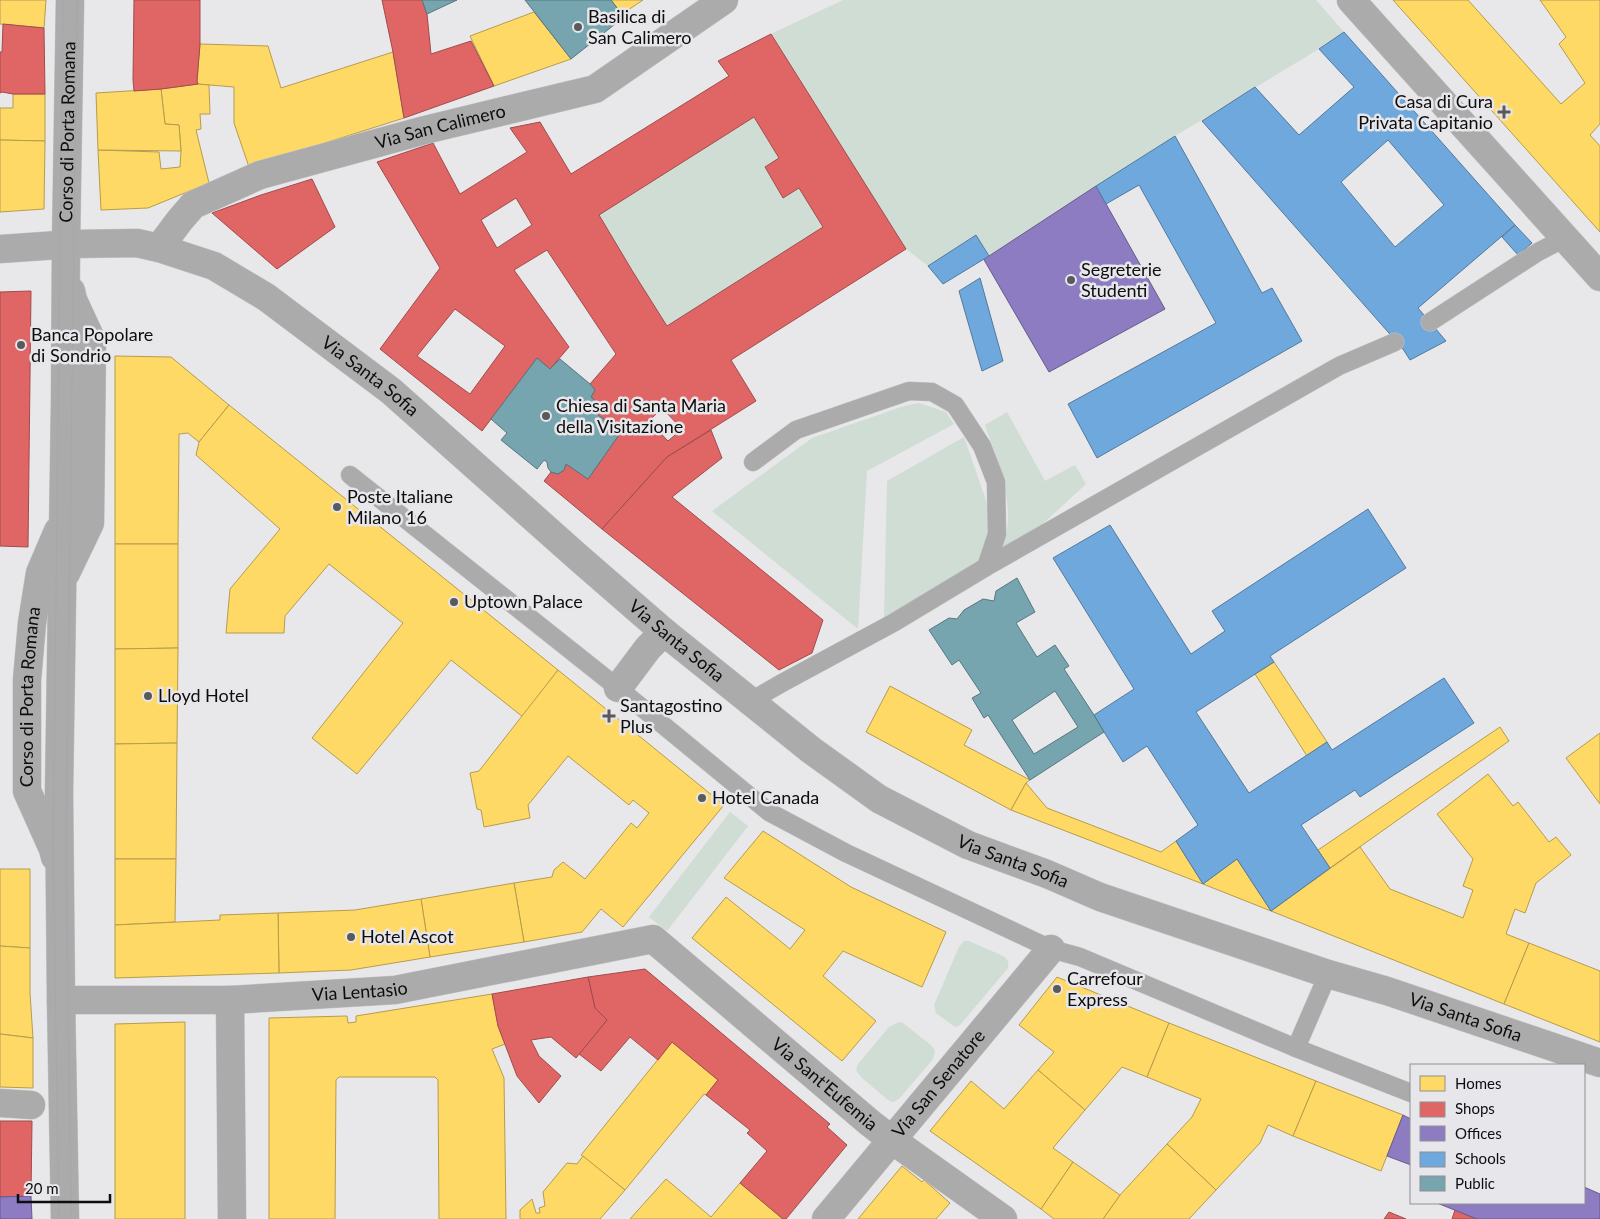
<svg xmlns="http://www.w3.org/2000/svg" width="1600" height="1219" font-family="Lato,sans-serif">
<rect width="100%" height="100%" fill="#e8e7e9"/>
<g fill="#cfddd4">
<polygon points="843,0 1316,0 1344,32 1319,49 1175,136 989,256 976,235 928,266 906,249 771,34"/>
<polygon points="754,117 779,158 765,168 783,198 799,188 823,227 667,326 633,272 599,215"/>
<polygon points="919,403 946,412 954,424 867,471 858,629 712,511 812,438 904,406"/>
<path d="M 1007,412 L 1045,481 L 1075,465 L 1086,484 L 1035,531 L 999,552 C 1002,546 1006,538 1007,531 C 1012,494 997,459 985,425 Z"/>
<polygon points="964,437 989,509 990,536 979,563 884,618 887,481"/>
<polygon points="730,812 748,826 667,931 649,917"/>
<path d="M 964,941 L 969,941 L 1003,956 C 1008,959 1009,963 1008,968 L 960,1025 L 955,1027 L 936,1013 L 934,1005 L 959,947 Z"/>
<polygon points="899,1022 903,1023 932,1046 935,1051 933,1059 899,1099 893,1102 888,1100 861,1077 856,1070 858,1064 889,1027"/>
</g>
<g fill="#ffd966" stroke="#b69c4c">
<polygon points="0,0 46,0 44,28 0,24"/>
<polygon points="611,0 643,0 622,14"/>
<polygon points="1393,0 1468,0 1561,104 1585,83 1559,44 1566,37 1540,0 1600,0 1600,124 1590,135 1600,146 1600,232"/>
<polygon points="534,12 571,59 494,86 470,36"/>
<polygon points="200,44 268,46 281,88 393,52 404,118 249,167 234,123 234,87 198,84 197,81"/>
<polygon points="198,84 209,85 210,114 200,114 201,129 196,130 209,183 148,208 101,210 98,150 159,152 161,169 180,167 181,151 179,125 165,124 161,89"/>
<polygon points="161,89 165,124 179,125 181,151 98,150 96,93"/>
<polygon points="13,94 45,94 45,141 0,140 0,108 13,108"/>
<polygon points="0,140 45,141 44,209 0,212"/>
<polygon points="115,356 171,357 229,405 199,442 188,433 179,434 178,544 115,544"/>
<polygon points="229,405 558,670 523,717 451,660 357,774 312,738 403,623 329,564 285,616 284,633 226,633 230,589 280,529 196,455 199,442"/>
<polygon points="115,544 178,544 178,648 115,649"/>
<polygon points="178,648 177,743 115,744 115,649"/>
<polygon points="1274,662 1327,742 1307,756 1255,674"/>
<polygon points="558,670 724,805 623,927 601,909 582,932 524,942 514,883 552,877 554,870 563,862 585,879 631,823 637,828 649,813 633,800 629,805 568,756 528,805 530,818 484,827 481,810 477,809 470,773 479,771"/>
<polygon points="890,686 972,730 964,745 1030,780 1026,783 1011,810 866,732"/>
<polygon points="1500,727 1509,741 1330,868 1318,850"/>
<polygon points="1600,733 1600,804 1566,758"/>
<polygon points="177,743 176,859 115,859 115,744"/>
<polygon points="1488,774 1513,806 1518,802 1549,842 1556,837 1571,855 1536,883 1525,913 1515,909 1506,934 1529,943 1504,1004 1271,911 1360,847 1390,889 1463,918 1473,890 1463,886 1473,859 1437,814"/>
<polygon points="1026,783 1047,808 1161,852 1176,841 1203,884 1011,810"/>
<polygon points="763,831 851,887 946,932 922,987 843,951 823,976 876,1021 842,1061 692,938 726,897 790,949 805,930 724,878"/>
<polygon points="115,859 176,859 175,922 115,925"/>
<polygon points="1237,859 1271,911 1203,884"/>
<polygon points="0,869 30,869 30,948 0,946"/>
<polygon points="514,883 524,942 430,957 421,899"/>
<polygon points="421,899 430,957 351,970 279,973 278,913 355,910"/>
<polygon points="278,913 279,973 115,978 115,925 220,920 220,915"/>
<polygon points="1529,943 1600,971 1600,1042 1504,1004"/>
<polygon points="0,946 30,948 30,993 33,1038 0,1034"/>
<polygon points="1057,977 1169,1023 1147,1077 1122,1067 1085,1110 1038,1070 1054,1052 1019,1025"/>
<polygon points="492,994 498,1026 505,1044 492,1049 504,1078 506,1219 439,1219 438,1080 435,1077 339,1077 336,1080 335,1219 269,1219 269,1018 347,1016 348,1023 356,1022 356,1016"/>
<polygon points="185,1022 185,1219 115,1219 115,1024"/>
<polygon points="1169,1023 1316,1081 1293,1136 1268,1125 1260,1143 1216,1190 1167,1144 1192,1117 1201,1099 1147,1077"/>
<polygon points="0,1034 33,1038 33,1088 0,1087"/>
<polygon points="672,1042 718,1080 706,1095 704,1094 625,1190 581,1155"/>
<polygon points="1038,1070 1085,1110 1053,1148 1073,1162 1041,1209 930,1131 971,1081 1004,1109"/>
<polygon points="1316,1081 1403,1115 1381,1171 1293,1136"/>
<polygon points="1167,1144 1216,1190 1189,1219 1103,1219 1120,1195"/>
<polygon points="583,1156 625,1190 600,1219 520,1219 520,1210 532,1199 536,1213 540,1213 539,1208 545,1206 543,1192 567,1163 577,1164"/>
<polygon points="1073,1162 1120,1195 1103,1219 1054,1219 1041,1209"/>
<polygon points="902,1166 922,1182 924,1180 950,1203 936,1219 858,1219"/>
<polygon points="666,1179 711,1217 740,1183 783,1219 630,1219"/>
</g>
<g fill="#e06666" stroke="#a14b4c" fill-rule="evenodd">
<polygon points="134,0 200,0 200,44 197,81 198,84 161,89 134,91 133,80"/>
<polygon points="382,0 422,0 427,14 431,54 471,41 494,86 404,118 393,52"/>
<polygon points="3,24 44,28 45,94 13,94 2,92 0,93 0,52 2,52"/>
<path d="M 771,34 L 906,249 L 731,360 L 756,401 L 667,457 L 602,529 L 544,481 L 551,472 L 558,474 L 564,470 L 566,464 L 588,479 L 621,432 L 594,412 L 599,404 L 591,397 L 595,390 L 590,384 L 616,354 L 547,250 L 514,270 L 569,347 L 550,369 L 537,358 L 482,431 L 380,349 L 440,268 L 377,162 L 433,143 L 460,194 L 527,152 L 510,128 L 540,122 L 571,174 L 729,76 L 718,61 ZM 754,117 L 779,158 L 765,167 L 783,198 L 799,188 L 823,227 L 667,326 L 633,272 L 599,215 ZM 516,198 L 532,225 L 497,248 L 481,220 ZM 455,309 L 505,346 L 470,394 L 417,356 ZM 662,408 L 682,429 L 668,441 L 649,421 Z"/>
<polygon points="312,179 335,227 277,269 212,213 261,195"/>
<polygon points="31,291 28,547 0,546 0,292"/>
<polygon points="711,430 722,458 672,497 823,620 812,653 779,670 602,529 667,457"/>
<polygon points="645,969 830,1124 827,1127 847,1145 786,1219 783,1219 740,1183 767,1151 747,1133 750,1130 706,1095 718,1080 672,1042 658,1060 630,1037 601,1071 579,1054 607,1020 595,1008 588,977"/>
<polygon points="588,977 595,1008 607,1020 576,1058 551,1037 531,1040 539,1056 561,1076 539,1103 517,1076 498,1026 492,994"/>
<polygon points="0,1121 32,1121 31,1196 0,1197"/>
<polygon points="1455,1210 1477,1219 1452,1219"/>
<polygon points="1389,1212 1406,1219 1384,1219"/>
</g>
<g fill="#8e7cc3" stroke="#675b8d">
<polygon points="1096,186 1165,309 1049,372 983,258 989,256"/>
<polygon points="1403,1115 1411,1119 1411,1165 1387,1156"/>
<polygon points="1584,1187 1600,1194 1600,1219 1477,1219 1437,1203 1584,1203"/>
<polygon points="31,1196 32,1219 0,1219 0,1197"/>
</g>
<g fill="#6fa8dc" stroke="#527a9e" fill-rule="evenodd">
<path d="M 1344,32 L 1515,225 L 1418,308 L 1446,341 L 1410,360 L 1403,349 L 1202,121 L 1255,87 L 1299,135 L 1354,87 L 1319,49 ZM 1388,140 L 1444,205 L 1395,247 L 1341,182 Z"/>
<polygon points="1175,136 1262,293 1272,288 1302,341 1097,458 1068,404 1216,323 1139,185 1106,204 1096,186"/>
<polygon points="1515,225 1532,243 1518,255 1502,237"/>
<polygon points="976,235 989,256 943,284 928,266"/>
<polygon points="980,278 1003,361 982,371 959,291"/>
<polygon points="1368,509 1406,568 1270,656 1274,662 1196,712 1249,793 1327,742 1332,750 1444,678 1474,723 1360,797 1355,790 1301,825 1330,868 1271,911 1237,859 1203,884 1176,841 1198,825 1147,746 1123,762 1104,732 1094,715 1134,689 1053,558 1110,525 1191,654 1225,631 1212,611"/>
</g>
<g fill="#76a5af" stroke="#56777f" fill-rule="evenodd">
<polygon points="422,0 457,0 427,14"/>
<polygon points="525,0 611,0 624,17 571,59"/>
<polygon points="537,358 550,369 560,359 590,384 595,390 591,397 599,404 594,412 621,432 588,479 566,464 564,470 558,474 551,472 548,468 547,462 544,460 537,469 501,440 507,433 491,419"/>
<path d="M 1017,578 L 1035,612 L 1016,623 L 1037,657 L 1055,645 L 1069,666 L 1064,669 L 1094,715 L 1104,732 L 1030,780 L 988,715 L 984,718 L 972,698 L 981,693 L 959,660 L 952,665 L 929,630 L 949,618 L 957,619 L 964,610 L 983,599 L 994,601 L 996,591 ZM 1055,691 L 1078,727 L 1034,754 L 1012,720 Z"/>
</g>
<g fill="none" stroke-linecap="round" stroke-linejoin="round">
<defs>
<g id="service">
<polyline points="1430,322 1538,252 1565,238"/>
<polyline points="753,462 796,430 909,391 932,392 955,405 982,446 996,482 997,534 986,567"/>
<polyline points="350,475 618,688 769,812 846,853 1051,949 1080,957 1296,1048 1411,1093"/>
<polyline points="749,702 782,683 893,623 986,567 1339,366 1395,342"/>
<polyline points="1296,1048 1328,974"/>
</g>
<g id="pedestrian">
<path id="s1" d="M 159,248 L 180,220 L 193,205 L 260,175 L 425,130 L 595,89 L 724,0"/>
</g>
<g id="minor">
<polyline points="1351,0 1600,277"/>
<polyline points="66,573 90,523 92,341 73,300 71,291"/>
<polyline points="618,688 648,648 664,632"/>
<path id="s2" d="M 55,857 L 53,849 L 27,791 L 27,680 L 32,623 L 40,573 L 58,531"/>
<path id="s3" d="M 61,1000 L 230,1000 L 395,990 L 653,939 L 870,1123 L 892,1140 L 1003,1219"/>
<polyline points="230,1000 232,1219"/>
<polyline points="0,1103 31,1105"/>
<polyline points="65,1219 61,1000 59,793 65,403 66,244"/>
<path id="s4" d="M 826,1219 L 1051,949"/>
</g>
<g id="tertiary">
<path id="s5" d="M 66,244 L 70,0"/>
<path id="s6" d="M 0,249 L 73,244 L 137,243 L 159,248 L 214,266 L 266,297 L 391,391 L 580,559 L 664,632 L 811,750 L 879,799 L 968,845 L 1047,874 L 1100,897 L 1328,974 L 1387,991 L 1600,1063"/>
</g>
</defs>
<use href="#service" stroke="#c5c4c6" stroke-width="19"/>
<use href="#pedestrian" stroke="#c5c4c6" stroke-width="29"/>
<use href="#minor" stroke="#c5c4c6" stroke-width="29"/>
<use href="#tertiary" stroke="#c5c4c6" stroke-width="29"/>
<use href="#service" stroke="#acabac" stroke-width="18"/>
<use href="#pedestrian" stroke="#acabac" stroke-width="28"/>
<use href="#minor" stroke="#acabac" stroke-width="28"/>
<use href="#tertiary" stroke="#acabac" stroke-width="28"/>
<g stroke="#a7a6a8" stroke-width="1">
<polyline points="59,1219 53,849 63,0"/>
<polyline points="71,1219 66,849 77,0"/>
</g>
</g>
<g fill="#5a595b" stroke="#e7e6ea" stroke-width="2">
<circle cx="578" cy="27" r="5"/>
<path d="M1501.5 104.5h5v5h5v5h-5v5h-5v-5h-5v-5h5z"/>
<circle cx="1071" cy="280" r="5"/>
<circle cx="21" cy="345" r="5"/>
<circle cx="546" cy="416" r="5"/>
<circle cx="337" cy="507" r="5"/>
<circle cx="454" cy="602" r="5"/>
<circle cx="148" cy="696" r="5"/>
<path d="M606.5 708.5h5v5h5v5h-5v5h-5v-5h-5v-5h5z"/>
<circle cx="702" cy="798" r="5"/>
<circle cx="351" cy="937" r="5"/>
<circle cx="1057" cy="989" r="5"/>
</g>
<g text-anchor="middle" stroke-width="5" stroke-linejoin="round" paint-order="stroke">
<g font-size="18" fill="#0d0d0e" stroke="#e7e6ea" text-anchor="start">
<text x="588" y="23">Basilica di<tspan x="588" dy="21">San Calimero</tspan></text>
<text x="1493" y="108" text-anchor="end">Casa di Cura<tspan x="1493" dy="21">Privata Capitanio</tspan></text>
<text x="1081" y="276">Segreterie<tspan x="1081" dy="21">Studenti</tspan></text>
<text x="31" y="341">Banca Popolare<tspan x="31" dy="21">di Sondrio</tspan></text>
<text x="556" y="412">Chiesa di Santa Maria<tspan x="556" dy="21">della Visitazione</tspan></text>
<text x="347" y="503">Poste Italiane<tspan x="347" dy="21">Milano 16</tspan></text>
<text x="464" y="608">Uptown Palace</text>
<text x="158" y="702">Lloyd Hotel</text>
<text x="620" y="712">Santagostino<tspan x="620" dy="21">Plus</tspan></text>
<text x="712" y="804">Hotel Canada</text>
<text x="361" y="943">Hotel Ascot</text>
<text x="1067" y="985">Carrefour<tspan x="1067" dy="21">Express</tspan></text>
</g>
<g font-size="18" fill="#0d0d0e" stroke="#e7e6ea">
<text dy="6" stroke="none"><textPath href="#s1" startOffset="315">Via San Calimero</textPath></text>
<text dy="6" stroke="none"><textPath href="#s5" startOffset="112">Corso di Porta Romana</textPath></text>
<text dy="6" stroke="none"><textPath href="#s6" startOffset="409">Via Santa Sofia</textPath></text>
<text dy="6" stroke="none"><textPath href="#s6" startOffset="814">Via Santa Sofia</textPath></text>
<text dy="6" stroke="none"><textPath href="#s2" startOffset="166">Corso di Porta Romana</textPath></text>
<text dy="6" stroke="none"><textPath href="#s6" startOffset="1219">Via Santa Sofia</textPath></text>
<text dy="6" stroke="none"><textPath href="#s3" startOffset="299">Via Lentasio</textPath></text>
<text dy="6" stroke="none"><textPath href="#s6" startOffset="1698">Via Santa Sofia</textPath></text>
<text dy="6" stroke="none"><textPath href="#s3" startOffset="822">Via Sant'Eufemia</textPath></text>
<text dy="6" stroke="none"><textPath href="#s4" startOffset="176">Via San Senatore</textPath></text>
</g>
</g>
<rect x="1410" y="1064" width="175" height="140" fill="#e7e6ea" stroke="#908f92"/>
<rect x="1420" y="1076" width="25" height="15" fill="#ffd966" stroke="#908f92"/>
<text x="1455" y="1089" font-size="15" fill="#0d0d0e">Homes</text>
<rect x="1420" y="1102" width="25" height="15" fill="#e06666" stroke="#908f92"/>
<text x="1455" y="1114" font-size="15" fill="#0d0d0e">Shops</text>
<rect x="1420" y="1126" width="25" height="15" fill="#8e7cc3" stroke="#908f92"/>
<text x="1455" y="1139" font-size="15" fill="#0d0d0e">Offices</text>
<rect x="1420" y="1152" width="25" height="15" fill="#6fa8dc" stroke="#908f92"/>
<text x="1455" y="1164" font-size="15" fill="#0d0d0e">Schools</text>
<rect x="1420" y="1176" width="25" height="15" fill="#76a5af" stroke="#908f92"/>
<text x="1455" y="1189" font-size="15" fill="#0d0d0e">Public</text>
<path d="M18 1194v8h92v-8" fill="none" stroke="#0d0d0e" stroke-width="2.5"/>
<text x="25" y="1194" font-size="15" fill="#0d0d0e" stroke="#e7e6ea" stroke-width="4" paint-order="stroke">20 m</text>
</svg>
